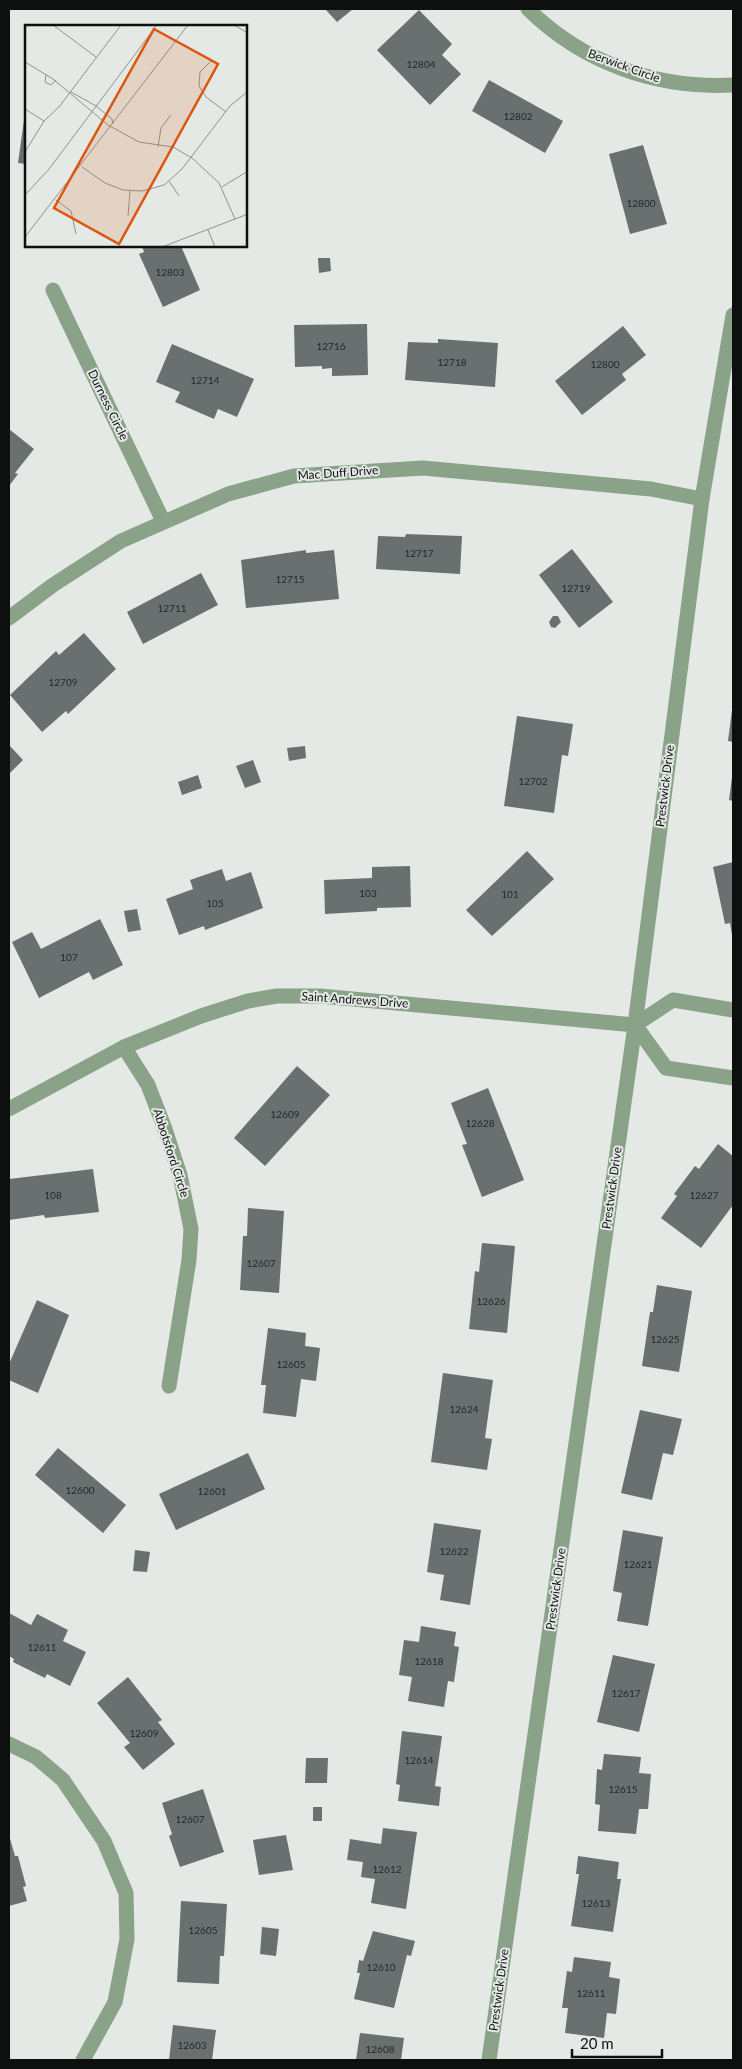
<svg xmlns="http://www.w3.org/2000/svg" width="742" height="2069" font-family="Lato,sans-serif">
<rect width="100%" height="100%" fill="#e4e9e6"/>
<g fill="#6a706f">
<polygon points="325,9 353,9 337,22"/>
<polygon points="419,10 452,44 442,55 461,74 430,105 377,50"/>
<polygon points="489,80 563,121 545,153 472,111"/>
<polygon points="24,120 26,120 26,164 18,163"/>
<polygon points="643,145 667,224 630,234 609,154"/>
<polygon points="142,246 181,246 200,290 163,307 139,254 144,252"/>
<polygon points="318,258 330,258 331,271 319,273"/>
<polygon points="367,324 368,375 332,376 332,368 322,369 322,366 295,367 294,325"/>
<polygon points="623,326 646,355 622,374 626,380 582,415 555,381"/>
<polygon points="438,339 498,343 495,387 405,380 408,342 438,343"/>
<polygon points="172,344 254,379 237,417 218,409 214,419 175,402 180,392 156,382"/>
<polygon points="9,429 34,449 15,473 18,474 9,486"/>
<polygon points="406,534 462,536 460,574 376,569 378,536 405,537"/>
<polygon points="572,549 613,602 579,628 539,575"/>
<polygon points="306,550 306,553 334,550 339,599 246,608 241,560"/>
<polygon points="201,573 218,605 143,644 127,612"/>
<polygon points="553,616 558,616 561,622 555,628 551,627 549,622"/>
<polygon points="84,633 116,669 68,714 66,711 42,732 10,695 56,651 59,655"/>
<polygon points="732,710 733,710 733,742 728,741"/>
<polygon points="517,716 573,724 568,756 562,755 554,813 504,806"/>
<polygon points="9,745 23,760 9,774"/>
<polygon points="305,746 306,758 289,761 287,748"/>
<polygon points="253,760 261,782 245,788 236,766"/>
<polygon points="198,775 202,788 182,795 178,782"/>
<polygon points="732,777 733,777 733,801 729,800"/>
<polygon points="527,851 554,879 492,936 466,910"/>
<polygon points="733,862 733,935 732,935 730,923 725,924 713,867"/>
<polygon points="410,866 411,907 377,908 377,911 325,914 324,880 372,878 372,867"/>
<polygon points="222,869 226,881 251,872 263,908 205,930 204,926 179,935 166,899 193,889 190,880"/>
<polygon points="137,909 141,930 128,932 124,911"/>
<polygon points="100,919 123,965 93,980 89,972 39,998 12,942 32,932 41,949"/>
<polygon points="297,1066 330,1095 265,1166 234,1138"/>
<polygon points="488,1088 524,1180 482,1197 462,1145 467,1144 451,1103"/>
<polygon points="718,1144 733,1156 733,1205 701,1248 661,1218 677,1196 674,1194 695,1166 699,1169"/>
<polygon points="93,1169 99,1212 45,1218 44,1215 9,1220 9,1179"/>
<polygon points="248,1208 284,1211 279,1293 240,1290 243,1236 247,1236"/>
<polygon points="482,1243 515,1246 507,1333 469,1329 475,1271 479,1272"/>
<polygon points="657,1285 692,1291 679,1372 642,1366 650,1312 653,1312"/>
<polygon points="37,1300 69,1315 38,1393 9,1380 9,1364"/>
<polygon points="268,1328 306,1333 305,1346 320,1348 316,1381 301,1379 296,1417 263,1413 266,1385 261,1385"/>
<polygon points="443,1373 493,1380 485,1438 492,1439 487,1470 431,1462"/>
<polygon points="640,1410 682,1419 673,1455 663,1453 652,1500 621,1493"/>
<polygon points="58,1448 126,1505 103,1533 35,1475"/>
<polygon points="248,1453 265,1489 176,1530 159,1494"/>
<polygon points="434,1523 481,1530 470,1605 440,1600 444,1575 427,1572"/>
<polygon points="623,1530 663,1537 648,1626 617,1621 622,1593 613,1591"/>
<polygon points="135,1550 150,1552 147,1572 133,1571"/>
<polygon points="9,1613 31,1625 37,1614 68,1630 63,1641 86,1652 70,1686 47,1674 45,1678 13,1662 14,1659 9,1656"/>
<polygon points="421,1626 456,1632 454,1646 459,1647 454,1682 448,1681 444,1707 408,1701 412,1677 399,1675 404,1640 419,1642"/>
<polygon points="613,1655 655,1664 639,1732 597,1722"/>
<polygon points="128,1677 162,1720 158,1722 175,1744 143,1770 124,1747 130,1743 97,1703"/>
<polygon points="402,1731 442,1736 435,1786 441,1787 439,1806 398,1801 400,1785 396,1784"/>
<polygon points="604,1754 641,1757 639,1773 651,1774 648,1809 639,1809 636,1834 598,1831 600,1805 595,1804 597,1769 602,1770"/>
<polygon points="306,1758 328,1758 327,1783 305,1783"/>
<polygon points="203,1789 224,1852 180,1867 169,1836 172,1834 162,1803"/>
<rect x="313" y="1807" width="9" height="14"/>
<polygon points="383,1828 417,1832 406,1909 371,1903 375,1879 361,1877 363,1862 347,1860 350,1839 381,1844"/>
<polygon points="9,1835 15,1856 18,1856 26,1886 23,1887 27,1901 9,1906"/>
<polygon points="286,1835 293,1870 259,1875 253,1840"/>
<polygon points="578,1856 619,1862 617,1879 621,1879 613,1932 571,1926 579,1874 576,1874"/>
<polygon points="181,1901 227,1904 224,1956 220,1956 219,1984 177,1982"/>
<polygon points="262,1927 279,1929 276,1956 260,1954"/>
<polygon points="373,1931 415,1941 411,1956 407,1955 394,2008 354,1999 360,1973 357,1973 359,1960 363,1961"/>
<polygon points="574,1957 611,1962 609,1977 620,1979 616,2014 607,2013 604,2038 565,2033 568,2008 562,2008 567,1971 572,1972"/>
<polygon points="173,2025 216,2030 212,2060 169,2060"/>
<polygon points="360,2033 404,2038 401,2060 356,2060"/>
</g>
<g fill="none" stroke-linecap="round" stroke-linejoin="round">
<g stroke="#89a288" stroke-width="15">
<path d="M 528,9 C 583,63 656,89 733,85"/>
<polyline points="53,290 163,521"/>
<polyline points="9,618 53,585 121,541 228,494 294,476 423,468 651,489 702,499"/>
<polyline points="635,1025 666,1068 733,1078"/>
<polyline points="635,1025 673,1000 733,1010"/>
<polyline points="124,1047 148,1085 165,1129 180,1175 191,1229 189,1260 169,1386"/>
<polyline points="9,1109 124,1047 201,1016 248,1001 277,996 320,996 635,1025"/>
<polyline points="9,1744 36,1757 63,1780 104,1841 126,1893 127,1939 115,2002 83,2060"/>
<polyline points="489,2060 635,1025 702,499 733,315"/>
</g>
</g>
<g text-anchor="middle" stroke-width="4" stroke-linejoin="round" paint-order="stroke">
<g font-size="10" fill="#252827">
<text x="421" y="68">12804</text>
<text x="518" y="120">12802</text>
<text x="641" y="207">12800</text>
<text x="170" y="276">12803</text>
<text x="331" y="350">12716</text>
<text x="452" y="366">12718</text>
<text x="605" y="368">12800</text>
<text x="205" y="384">12714</text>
<text x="419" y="557">12717</text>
<text x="290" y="583">12715</text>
<text x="576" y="592">12719</text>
<text x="172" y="612">12711</text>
<text x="63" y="686">12709</text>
<text x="533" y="785">12702</text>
<text x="368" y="897">103</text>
<text x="510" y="898">101</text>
<text x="215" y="907">105</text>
<text x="69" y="961">107</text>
<text x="285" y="1118">12609</text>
<text x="480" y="1127">12628</text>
<text x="53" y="1199">108</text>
<text x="704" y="1199">12627</text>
<text x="261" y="1267">12607</text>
<text x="491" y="1305">12626</text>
<text x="665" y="1343">12625</text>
<text x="291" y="1368">12605</text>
<text x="464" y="1413">12624</text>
<text x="80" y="1494">12600</text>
<text x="212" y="1495">12601</text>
<text x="454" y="1555">12622</text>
<text x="638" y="1568">12621</text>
<text x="42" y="1651">12611</text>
<text x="429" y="1665">12618</text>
<text x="626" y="1697">12617</text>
<text x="144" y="1737">12609</text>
<text x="419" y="1764">12614</text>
<text x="623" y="1793">12615</text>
<text x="190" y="1823">12607</text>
<text x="387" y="1873">12612</text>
<text x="596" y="1907">12613</text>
<text x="203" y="1934">12605</text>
<text x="381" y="1971">12610</text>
<text x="591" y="1997">12611</text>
<text x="192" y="2049">12603</text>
<text x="380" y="2053">12608</text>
</g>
<g font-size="12" fill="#0e100f" stroke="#e4e9e6">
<text transform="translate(624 66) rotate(20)" y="4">Berwick Circle</text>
<text transform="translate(108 405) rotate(64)" y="4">Durness Circle</text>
<text transform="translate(338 473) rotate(-4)" y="4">Mac Duff Drive</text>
<text transform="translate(665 786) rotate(-83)" y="4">Prestwick Drive</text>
<text transform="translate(355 1000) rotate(4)" y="4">Saint Andrews Drive</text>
<text transform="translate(171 1153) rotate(72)" y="4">Abbotsford Circle</text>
<text transform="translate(612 1188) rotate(-82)" y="4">Prestwick Drive</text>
<text transform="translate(556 1589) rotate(-82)" y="4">Prestwick Drive</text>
<text transform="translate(499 1990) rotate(-82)" y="4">Prestwick Drive</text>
</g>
</g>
<g transform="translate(25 25)">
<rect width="222" height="222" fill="#e4e9e6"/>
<path fill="none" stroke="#8e9290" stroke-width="1" d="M 28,0 L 71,32M 209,0 L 223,8M 186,36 L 175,47 L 174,61 L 181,72 L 201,87M 0,37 L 28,54 L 83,100 L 114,117 L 148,122 L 167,133 L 194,158 L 210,194M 21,49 L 20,57 L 26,60 L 31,55M 46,67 L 71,81 L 87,94 L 88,99M 0,84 L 19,96M 133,122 L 136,103 L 146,90M 0,127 L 19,96 L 34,82 L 96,0M 57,142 L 80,158 L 98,165 L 117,166 L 139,160 L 157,144 L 205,81 L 223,66M 144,156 L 154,171M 197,162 L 223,146M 0,170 L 24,144 L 132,0M 31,175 L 46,186 L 51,209M 103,191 L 105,166M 183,205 L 190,222M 0,212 L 163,0M 137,222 L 223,189"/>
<path fill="#dd550c" fill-opacity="0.15" stroke="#dd550c" stroke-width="2.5" d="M 129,4 L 193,39 L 94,219 L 29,183 Z"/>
<rect width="222" height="222" fill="none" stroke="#0e100f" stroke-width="2.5"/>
</g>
<rect width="742" height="2069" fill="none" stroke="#0e100f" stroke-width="20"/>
<path d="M572 2049v8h90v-8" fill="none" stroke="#0e100f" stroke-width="2.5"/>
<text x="580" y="2049" font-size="15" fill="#0e100f" stroke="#e4e9e6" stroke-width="4" paint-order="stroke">20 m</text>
</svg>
